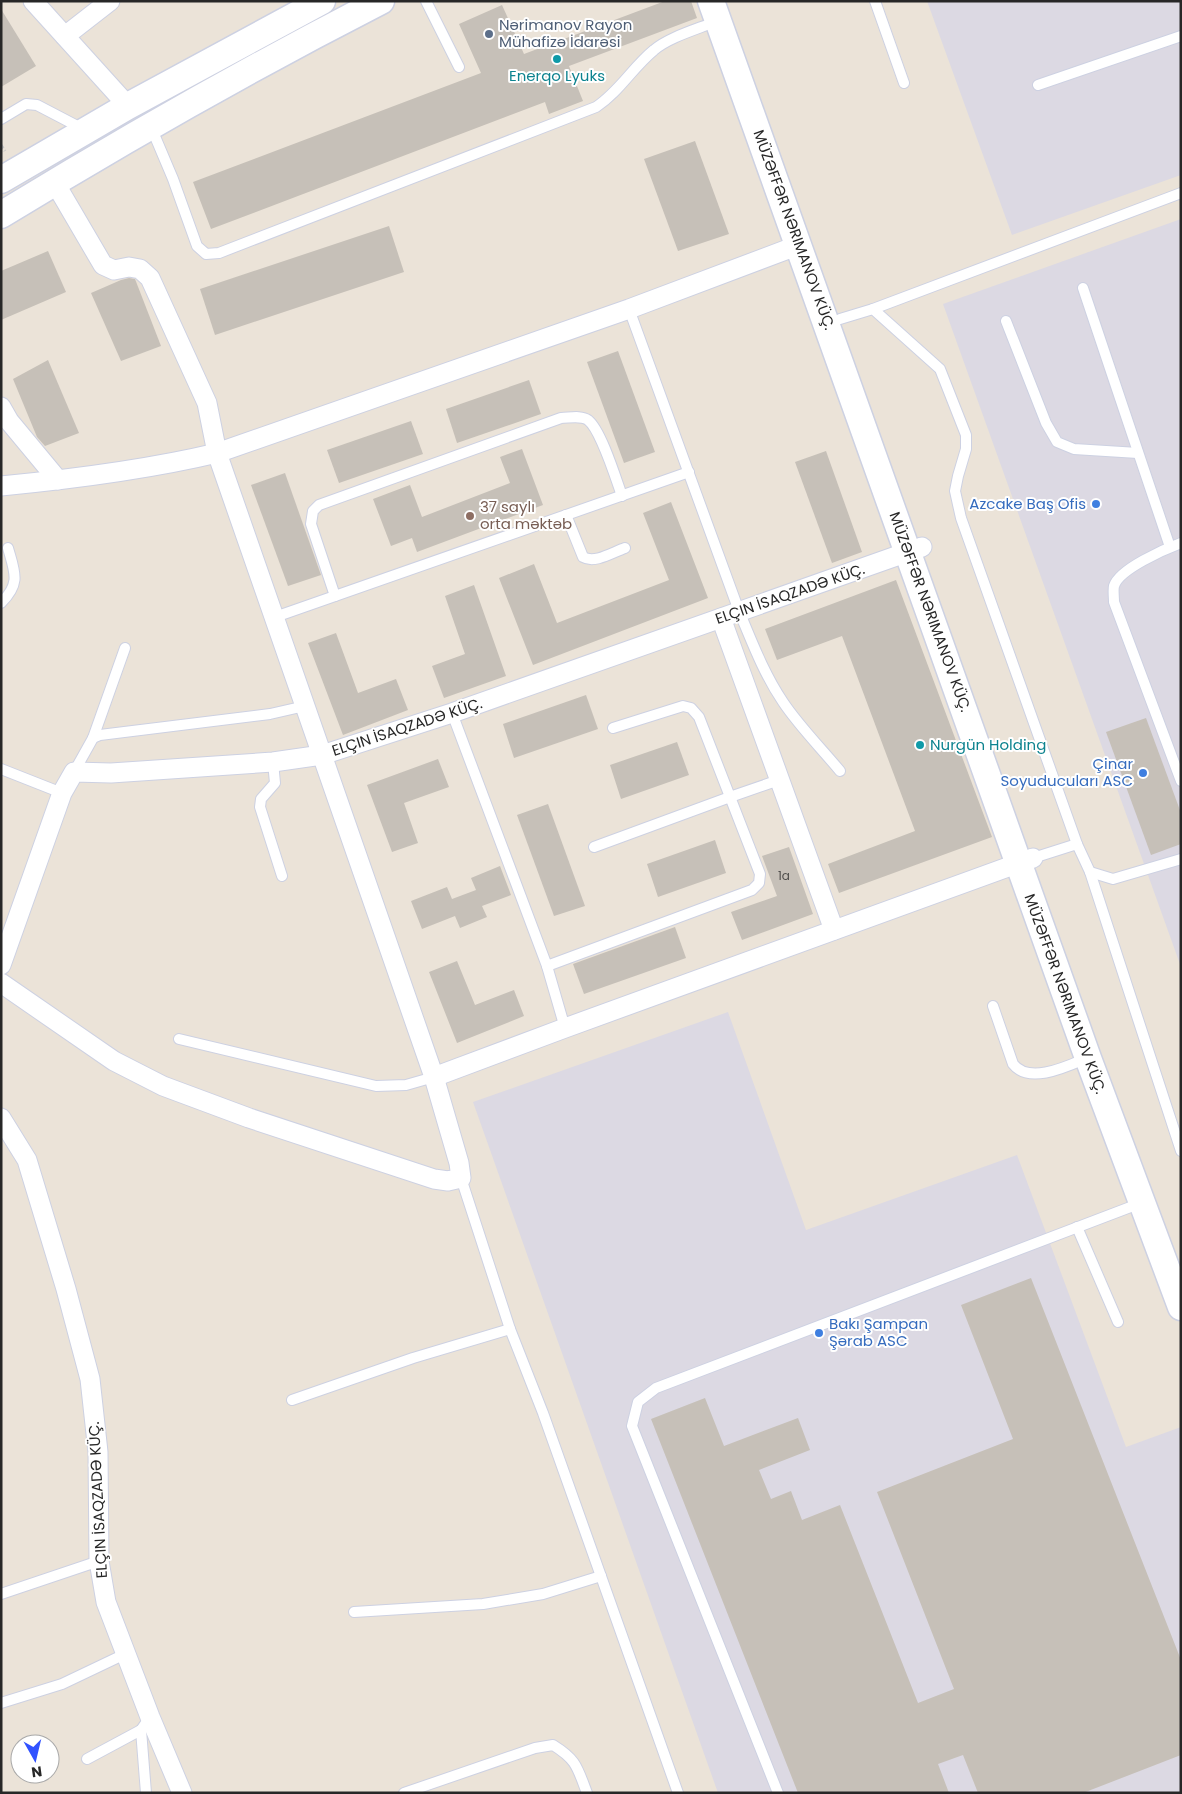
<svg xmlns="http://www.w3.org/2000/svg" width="1182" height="1794" font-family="Poppins,sans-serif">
<rect width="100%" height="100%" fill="#ebe3d8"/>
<g fill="#dcd9e3">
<polygon points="927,1 1181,1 1181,175 1012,235"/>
<polygon points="1181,219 1181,967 943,304"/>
<polygon points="728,1012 806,1230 1017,1155 1126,1447 1181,1427 1181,1793 718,1793 473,1102"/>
</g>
<g fill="#c6c0b8">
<polygon points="665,1 691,1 697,18 569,66 583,101 549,114 545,102 211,229 193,182 481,73 459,24 502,5 524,54"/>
<polygon points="1,9 36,66 1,87"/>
<polygon points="695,141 729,234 678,251 644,159"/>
<polygon points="389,226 404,272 215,335 200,289"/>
<polygon points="48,251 66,292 1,320 1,271"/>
<polygon points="129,278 135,279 161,346 121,361 91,293 121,280"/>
<polygon points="618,351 655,452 624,463 587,362"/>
<polygon points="48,360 79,433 45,446 37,437 13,379"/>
<polygon points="529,380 541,414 457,443 446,409"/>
<polygon points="411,421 423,454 339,483 327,450"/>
<polygon points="522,449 543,505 417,552 412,538 391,546 373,499 410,485 422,517 510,483 500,457"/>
<polygon points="826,451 862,552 832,563 795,462"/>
<polygon points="285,473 321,575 288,586 251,485"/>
<polygon points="671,502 708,598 533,665 499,578 534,564 557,623 669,580 643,513"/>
<polygon points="896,580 992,837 839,893 828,864 915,831 842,636 777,660 765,629"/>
<polygon points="474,585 506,676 444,698 432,666 465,654 445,596"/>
<polygon points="336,633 358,693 396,679 408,710 343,735 308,643"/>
<polygon points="586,695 598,729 514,758 503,724"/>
<polygon points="1146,718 1181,813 1181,844 1151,855 1106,732"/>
<polygon points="677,742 689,775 621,799 610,765"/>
<polygon points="438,759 449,787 404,803 418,843 392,852 367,785"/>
<polygon points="548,804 585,906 554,916 517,815"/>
<polygon points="715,840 726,873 658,897 647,864"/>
<polygon points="789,847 813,914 742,940 731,912 777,896 762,856"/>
<polygon points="500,866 511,895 482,906 487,917 460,928 455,916 422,929 411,901 447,887 452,899 476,890 471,878"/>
<polygon points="675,927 686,958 584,994 573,964"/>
<polygon points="457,961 475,1005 514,990 524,1016 457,1043 429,972"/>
<polygon points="1031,1278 1181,1660 1181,1755 1083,1793 978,1793 963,1755 938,1764 949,1793 798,1793 651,1419 705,1398 724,1446 798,1418 810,1450 759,1470 771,1499 791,1491 802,1520 840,1505 918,1703 954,1689 877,1492 1013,1439 961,1305"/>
</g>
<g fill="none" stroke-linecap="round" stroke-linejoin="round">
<defs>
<g id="lane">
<polyline points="426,1 459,67"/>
<polyline points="875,1 904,83"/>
<polyline points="1038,85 1181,36"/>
<polyline points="1,119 26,104 37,105 83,129"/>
<path d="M 151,127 L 173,179 L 197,246 L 206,254 L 219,253 L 596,107 C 619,92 633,67 654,50 C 669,37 698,29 717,21"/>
<polyline points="1083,288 1170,547"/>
<path d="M 629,309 L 739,611 C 752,642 764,674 783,702 C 799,726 821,748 840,771"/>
<polyline points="873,309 1181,193"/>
<polyline points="840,319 873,309 940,369 966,435 966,449 958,476 955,491 961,518 1077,844"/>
<polyline points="1006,321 1046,423 1057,442 1074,449 1138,453"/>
<path d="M 566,515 L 583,557 C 595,564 613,552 625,548"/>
<path d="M 1181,543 C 1165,549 1119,569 1114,586 C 1113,590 1114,597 1114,602 L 1181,781"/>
<path d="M 335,596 L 311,524 L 313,511 L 319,505 L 561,418 C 569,418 581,415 588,420 C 601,430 616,479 622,496"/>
<path d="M 1,603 C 21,583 15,573 8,548"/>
<polyline points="275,617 689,472"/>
<polyline points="452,713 547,966 565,1028"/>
<polyline points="93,738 125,648"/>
<polyline points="273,762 275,783 261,799 260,807 282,876"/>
<polyline points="1,769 62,793"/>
<polyline points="74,772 93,738 100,735 270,714 305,706"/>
<polyline points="594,847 730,797 779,780"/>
<polyline points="1033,858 1077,844 1090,872 1181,1151"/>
<polyline points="1090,872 1113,879 1181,859"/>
<polyline points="547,966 752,890 759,883 760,874 699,717 691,708 683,706 613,728"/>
<path d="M 993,1006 L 1013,1064 C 1029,1085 1068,1066 1087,1058"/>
<polyline points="179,1039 376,1086 406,1085 434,1077"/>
<polyline points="461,1178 510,1329 543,1413 678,1793"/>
<polyline points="1077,1227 1118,1322"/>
<polyline points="292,1400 413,1358 510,1329"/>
<polyline points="1,1594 99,1561"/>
<polyline points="354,1612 483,1604 543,1594 601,1576"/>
<polyline points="1,1703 62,1684 125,1654"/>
<polyline points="87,1759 141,1730"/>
<polyline points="146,1793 141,1730 150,1717"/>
<path d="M 404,1793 L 535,1748 L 553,1745 C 577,1760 577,1767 587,1793"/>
<polyline points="778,1793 632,1426 638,1402 656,1388 1141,1203"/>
</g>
<g id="street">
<polyline points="33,1 128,106"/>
<polyline points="65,36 110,1"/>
<polyline points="1,407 9,421 58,480"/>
<path d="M 1,486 C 73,479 146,470 217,453 L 629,309 L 799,245"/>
<polyline points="721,618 834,930"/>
<polyline points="1,965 62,793 74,772 111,773 273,762 322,755 452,713 922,547"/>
<polyline points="1,983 114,1061 163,1086 249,1118 434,1179 448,1181 461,1178 459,1163 434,1077 217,453 207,403 150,278 140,269 129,267 114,270 103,265 55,183"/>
<polyline points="434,1077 565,1028 1033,858"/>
<polyline points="1,1118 27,1160 66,1289 90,1379 98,1452 99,1561 106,1602 150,1717 182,1793"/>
</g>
<g id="secondary">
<polyline points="711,1 1088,1058 1181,1307"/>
<polyline points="1,180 128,106 322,1"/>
<path d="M 1,215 C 125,139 252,67 381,1"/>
</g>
</defs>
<use href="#lane" stroke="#cdd1e2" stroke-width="12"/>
<use href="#street" stroke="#cdd1e2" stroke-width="21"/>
<use href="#secondary" stroke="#cdd1e2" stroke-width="29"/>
<polyline stroke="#c7c7c7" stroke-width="3" stroke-dasharray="4 2.5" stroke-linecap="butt" points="1,145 5,151"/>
<use href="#lane" stroke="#fff" stroke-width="10"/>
<use href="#street" stroke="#fff" stroke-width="19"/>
<use href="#secondary" stroke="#fff" stroke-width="26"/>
</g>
<circle fill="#5c6f8a" stroke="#fff" stroke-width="2" cx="489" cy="34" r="5"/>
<g fill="#0f9aa8" stroke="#fff" stroke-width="2">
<circle cx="557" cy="59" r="5"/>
<circle cx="920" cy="745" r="5"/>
</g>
<g fill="#3f7fe0" stroke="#fff" stroke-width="2">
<circle cx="1096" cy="504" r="5"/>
<circle cx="1143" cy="773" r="5"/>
<circle cx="819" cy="1333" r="5"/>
</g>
<circle fill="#8d6e63" stroke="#fff" stroke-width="2" cx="470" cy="516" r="5"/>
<g text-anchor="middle" stroke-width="4" stroke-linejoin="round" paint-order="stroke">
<g font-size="12" fill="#4f4d4b">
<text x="784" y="880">1a</text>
</g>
<g font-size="15" fill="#4e5e75" stroke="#fff" text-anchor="start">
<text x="499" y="30">Nərimanov Rayon<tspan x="499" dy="17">Mühafizə İdarəsi</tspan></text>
</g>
<g font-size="15" fill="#0d838f" stroke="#fff">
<text x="557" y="81">Enerqo Lyuks</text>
<text x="930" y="750" text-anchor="start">Nurgün Holding</text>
</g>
<g font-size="15" fill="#272727" stroke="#fff">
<text transform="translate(794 230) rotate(70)" y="5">MÜZƏFFƏR NƏRIMANOV KÜÇ.</text>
<text transform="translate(790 594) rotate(-19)" y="5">ELÇIN İSAQZADƏ KÜÇ.</text>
<text transform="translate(930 612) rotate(70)" y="5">MÜZƏFFƏR NƏRIMANOV KÜÇ.</text>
<text transform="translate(407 727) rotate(-18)" y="5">ELÇIN İSAQZADƏ KÜÇ.</text>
<text transform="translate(1065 994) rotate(70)" y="5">MÜZƏFFƏR NƏRIMANOV KÜÇ.</text>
<text transform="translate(98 1500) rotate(-93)" y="5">ELÇIN İSAQZADƏ KÜÇ.</text>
</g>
<g font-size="15" fill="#366cbe" stroke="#fff" text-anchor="end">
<text x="1086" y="509">Azcake Baş Ofis</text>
<text x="1133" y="769">Çinar<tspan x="1133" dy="17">Soyuducuları ASC</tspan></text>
<text x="829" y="1329" text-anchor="start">Bakı Şampan<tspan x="829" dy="17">Şərab ASC</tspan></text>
</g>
<g font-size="15" fill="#785e54" stroke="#fff" text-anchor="start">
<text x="480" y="512">37 saylı<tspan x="480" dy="17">orta məktəb</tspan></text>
</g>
</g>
<rect width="1182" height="1794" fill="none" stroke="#272727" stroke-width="5"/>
<g transform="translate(35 1759) rotate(172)"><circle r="24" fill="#ffffff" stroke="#a9a9a9"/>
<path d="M0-4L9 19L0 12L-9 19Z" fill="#3152ff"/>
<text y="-8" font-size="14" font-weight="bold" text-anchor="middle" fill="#272727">N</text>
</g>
</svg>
